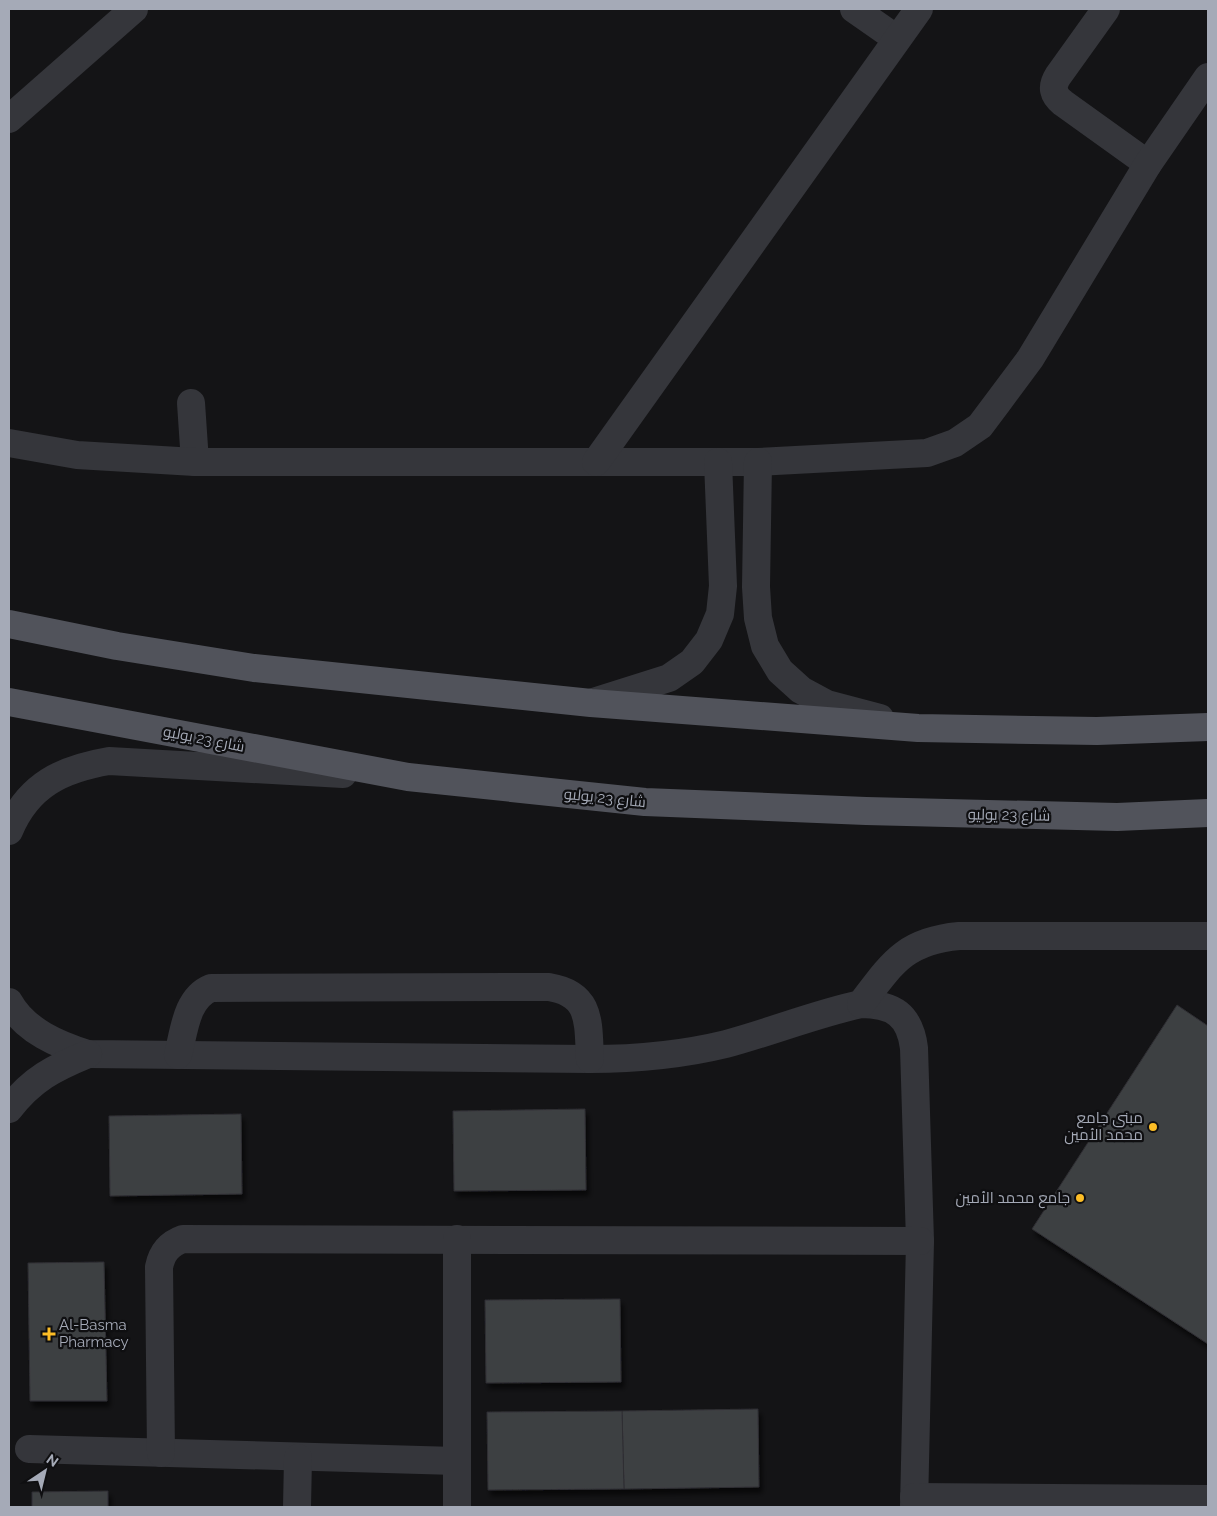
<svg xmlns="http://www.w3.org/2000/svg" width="1217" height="1516" font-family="Raleway,Cairo,sans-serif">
<defs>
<filter id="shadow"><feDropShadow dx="3" dy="5.5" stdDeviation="2.5" flood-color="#0009"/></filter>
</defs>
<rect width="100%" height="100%" fill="#141416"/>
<g fill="#3e3f43" stroke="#2e2e32" filter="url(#shadow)">
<polygon points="1177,1005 1208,1026 1208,1344 1032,1229"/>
<polygon points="585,1109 586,1190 454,1191 453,1111"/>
<polygon points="241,1114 242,1194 110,1196 109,1116"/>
<polygon points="104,1262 107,1401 30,1401 28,1263"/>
<polygon points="620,1299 621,1382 486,1383 485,1300"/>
<polygon points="758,1409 759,1487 624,1489 622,1411"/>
<polygon points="622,1411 624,1489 488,1490 487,1412"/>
<polygon points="108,1491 108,1507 32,1507 32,1492"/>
</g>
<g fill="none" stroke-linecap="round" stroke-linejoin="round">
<g stroke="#35363b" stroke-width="28">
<polyline points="854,9 897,39"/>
<path d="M 1106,9 L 1058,76 C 1051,87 1053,95 1063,103 L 1148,164"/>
<polyline points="9,119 134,9"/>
<polyline points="191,403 195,462"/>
<polyline points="9,443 77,455 195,462 758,462 927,453 955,443 980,426 998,402 1030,359 1148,164 1208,77"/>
<polyline points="596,462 919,9"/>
<polyline points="758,462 756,587 758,618 765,646 780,671 801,690 827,704 880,718"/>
<polyline points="593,702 669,678 692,662 709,640 720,614 723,586 718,462"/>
<path d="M 9,831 C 28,785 62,769 109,761 L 343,774"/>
<path d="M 9,1002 C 25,1031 59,1045 88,1054 L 590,1059 C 636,1059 681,1055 726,1044 C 771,1032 815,1014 861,1004 C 893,1004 910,1015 914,1048 L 920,1241 L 914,1507"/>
<path d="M 861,1004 C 892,963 905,941 959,936 L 1208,936"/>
<path d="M 178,1055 C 184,1032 186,998 211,988 L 549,987 C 592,994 588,1023 590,1059"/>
<path d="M 9,1109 C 32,1079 54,1068 88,1054"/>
<polyline points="29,1449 456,1461"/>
<path d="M 161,1453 L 159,1267 C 162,1252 169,1244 183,1239 L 920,1241"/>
<polyline points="914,1497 1208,1499"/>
<polyline points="297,1507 298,1458"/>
<polyline points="457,1507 457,1239"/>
</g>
<g stroke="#51535b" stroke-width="28">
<polyline points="9,624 117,646 254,668 591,703 918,728 1097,731 1208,727"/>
<polyline points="9,702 408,777 645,802 866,811 1117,817 1208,813"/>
</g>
</g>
<g fill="#fcbd26" stroke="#0f0f11" stroke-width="2">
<circle cx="1153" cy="1127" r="5"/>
<circle cx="1080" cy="1198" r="5"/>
<path d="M46.5 1326.5h5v5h5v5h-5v5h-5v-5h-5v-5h5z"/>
</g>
<g text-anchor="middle" stroke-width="4.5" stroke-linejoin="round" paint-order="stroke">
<g font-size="15" fill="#a5aab7" stroke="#0f0f11">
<text transform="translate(204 739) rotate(11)" y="5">شارع 23 يوليو</text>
<text transform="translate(605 798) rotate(6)" y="5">شارع 23 يوليو</text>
<text transform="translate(1009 815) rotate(1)" y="5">شارع 23 يوليو</text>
</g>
<g font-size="15" fill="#a5aab7" stroke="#0f0f11" text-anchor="end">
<text x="1143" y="1123">مبنى جامع<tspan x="1143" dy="17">محمد الأمين</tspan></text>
<text x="1070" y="1203">جامع محمد الأمين</text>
<text x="59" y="1330" text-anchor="start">Al-Basma<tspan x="59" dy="17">Pharmacy</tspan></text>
</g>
</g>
<rect width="1217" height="1516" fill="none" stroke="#a5aab7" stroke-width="20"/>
<g transform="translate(45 1471) rotate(35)" stroke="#0f0f11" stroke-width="4" paint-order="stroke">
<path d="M0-4L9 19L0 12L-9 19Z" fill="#a5aab7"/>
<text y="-8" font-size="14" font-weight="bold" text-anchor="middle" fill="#a5aab7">N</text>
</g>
</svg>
